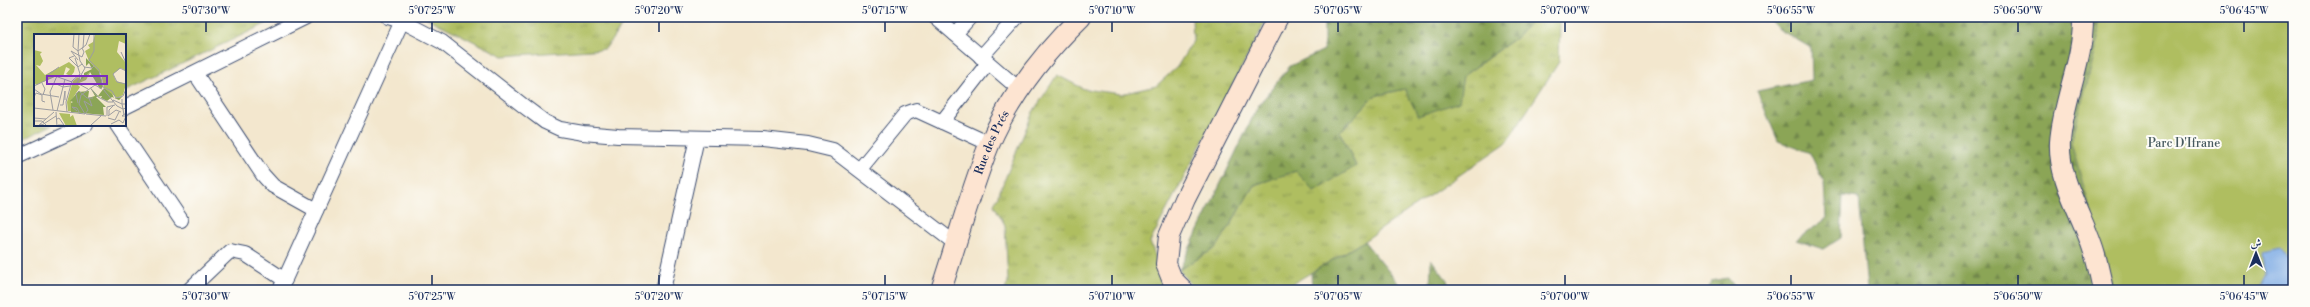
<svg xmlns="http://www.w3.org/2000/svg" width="2310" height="307" font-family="'Libre Bodoni',Amiri,serif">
<defs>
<pattern id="grass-tufts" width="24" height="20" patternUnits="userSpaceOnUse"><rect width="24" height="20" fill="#afbe61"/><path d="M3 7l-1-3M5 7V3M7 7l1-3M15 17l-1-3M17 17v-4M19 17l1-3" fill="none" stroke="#8e9b53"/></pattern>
<pattern id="forest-firs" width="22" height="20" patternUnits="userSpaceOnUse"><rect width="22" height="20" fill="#8ba557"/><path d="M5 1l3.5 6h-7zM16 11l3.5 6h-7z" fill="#71874b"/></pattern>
</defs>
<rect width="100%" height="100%" fill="#fdfcf7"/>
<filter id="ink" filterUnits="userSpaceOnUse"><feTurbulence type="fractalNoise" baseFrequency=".025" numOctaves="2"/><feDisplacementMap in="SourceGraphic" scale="8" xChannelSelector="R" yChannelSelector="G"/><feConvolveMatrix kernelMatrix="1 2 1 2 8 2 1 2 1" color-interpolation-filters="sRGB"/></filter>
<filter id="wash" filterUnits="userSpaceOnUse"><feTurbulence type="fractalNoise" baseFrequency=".012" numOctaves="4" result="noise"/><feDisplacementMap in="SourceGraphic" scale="16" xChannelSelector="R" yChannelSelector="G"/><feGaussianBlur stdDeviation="0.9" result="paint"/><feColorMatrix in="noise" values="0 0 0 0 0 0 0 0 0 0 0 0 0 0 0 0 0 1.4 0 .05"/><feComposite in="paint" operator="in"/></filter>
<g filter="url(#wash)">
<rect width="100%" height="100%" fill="#f3e7ce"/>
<g fill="url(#grass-tufts)" stroke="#657660">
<polygon points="17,17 280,17 125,91 125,35 35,35 35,125 52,125 17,142"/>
<polygon points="425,17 628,17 605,49 503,56"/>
<polygon points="1192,17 1268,17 1150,242 1168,290 1005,290 1008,282 1005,225 994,205 1033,112 1057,75 1084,89 1121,94 1156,86 1177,67 1193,41"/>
<polygon points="1534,17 1573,17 1560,22 1559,62 1506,143 1364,241 1282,290 1195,290 1179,270 1217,247 1254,185 1296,171 1356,166 1340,132 1374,96 1463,76 1517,37"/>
</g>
<g fill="url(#forest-firs)" stroke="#536a5a">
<polygon points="1324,17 1534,17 1517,37 1463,76 1459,102 1418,116 1405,89 1374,96 1340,132 1356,166 1314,191 1296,171 1254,185 1217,247 1179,270 1258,106 1290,66 1324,50"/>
<polygon points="1767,17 2096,17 2099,38 2071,143 2114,290 1867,290 1859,198 1843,196 1841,238 1823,249 1796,240 1826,219 1824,183 1810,153 1778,141 1757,91 1812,80 1811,48 1777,28"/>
<polygon points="1364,241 1404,290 1312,290 1311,273"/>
<polygon points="1431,259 1447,280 1450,290 1430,290"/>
<polygon points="1728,278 1737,290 1709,290 1711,281"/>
</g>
<polygon fill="#afbe61" stroke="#657660" points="2096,17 2293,17 2293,290 2114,290 2071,143 2099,38"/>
<polygon fill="#7aa9e4" stroke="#4a6ca1" points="2278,248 2293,267 2293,290 2257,290 2265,275 2263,252"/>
</g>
<g filter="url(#ink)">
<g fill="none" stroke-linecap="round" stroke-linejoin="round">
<defs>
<g id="street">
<polyline points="388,17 402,21 442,42 525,107 545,122 560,129 583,133 618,136 763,139 808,144 833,150 956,244"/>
<polyline points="935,17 1019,89"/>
<polyline points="955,34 970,17"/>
<polyline points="981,57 1017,17"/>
<polyline points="195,73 263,175 273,186 316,210"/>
<polyline points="125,107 306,17"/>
<polyline points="942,122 988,63"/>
<polyline points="117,125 181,220"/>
<polyline points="17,157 86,125"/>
<polyline points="860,169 905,114 916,110 990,144"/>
<polyline points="189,290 230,251 245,254 285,280"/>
<polyline points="280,290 402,21"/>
<polyline points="663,290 697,138"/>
</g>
<g id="secondary">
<path d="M 2083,17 C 2084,60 2063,99 2060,142 C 2058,178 2081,213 2092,246 C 2097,260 2100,275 2103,290"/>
<path id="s1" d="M 941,290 C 957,242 970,192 989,145 C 1010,96 1043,54 1081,17"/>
<polyline points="1183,290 1172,279 1166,264 1169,236 1185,199 1278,17"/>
</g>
</defs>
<use href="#street" stroke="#3b4b6f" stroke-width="16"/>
<use href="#secondary" stroke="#3b4b6f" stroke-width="22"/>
<use href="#street" stroke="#fff" stroke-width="14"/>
<use href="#secondary" stroke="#fde4d1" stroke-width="20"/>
</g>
</g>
<path fill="none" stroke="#1b2f5e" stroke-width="1.5" d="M 206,22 L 206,32M 432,22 L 432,32M 659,22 L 659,32M 885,22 L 885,32M 1112,22 L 1112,32M 1338,22 L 1338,32M 1565,22 L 1565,32M 1791,22 L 1791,32M 2018,22 L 2018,32M 2244,22 L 2244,32M 206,275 L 206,285M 432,275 L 432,285M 659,275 L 659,285M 885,275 L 885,285M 1112,275 L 1112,285M 1338,275 L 1338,285M 1565,275 L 1565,285M 1791,275 L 1791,285M 2018,275 L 2018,285M 2244,275 L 2244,285"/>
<g text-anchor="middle" stroke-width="4" stroke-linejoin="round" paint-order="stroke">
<g font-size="12" fill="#1b2f5e" stroke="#fdfcf7">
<text dy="4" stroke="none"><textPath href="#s1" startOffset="156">Rue des Prés</textPath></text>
</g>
<g font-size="12" fill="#475a5f" stroke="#fdfcf7">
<text x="2184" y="147">Parc D'Ifrane</text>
</g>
</g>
<g transform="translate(34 34)">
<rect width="92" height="92" fill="#f3e7ce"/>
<path d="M 0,16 L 8,18 L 6,20 L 9,27 L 6,32 L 2,31 L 11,41 L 35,28 L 41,33 L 40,38 L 37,42 L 32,40 L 36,35 L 32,33 L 29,43 L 23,42 L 2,51 L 0,48 ZM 57,37 L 52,46 L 43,50 L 46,53 L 37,67 L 38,77 L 34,77 L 33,68 L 39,47 L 44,43 L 47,46 ZM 25,79 L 36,80 L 36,83 L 39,81 L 43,92 L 32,92 Z" fill="#afbe61"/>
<path d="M 52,24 L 65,37 L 69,53 L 66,55 L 56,38 L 46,47 L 48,41 L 50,42 L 50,39 L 58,35 L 55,29 L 52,32 ZM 56,53 L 64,62 L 70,54 L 77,57 L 80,64 L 88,63 L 85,66 L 78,63 L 73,67 L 67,64 L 68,62 L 62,63 L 72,73 L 69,73 L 70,81 L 37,78 L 37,69 L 39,68 L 36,67 L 44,58 L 55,57 L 54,64 L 61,62 Z" fill="#8ba557"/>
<path d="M 61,0 L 92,0 L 92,10 L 85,7 L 83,18 L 92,29 L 92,37 L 87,34 L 79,40 L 82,47 L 92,50 L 89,61 L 83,64 L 70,54 L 67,40 L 55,27 L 51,17 L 56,14 L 54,11 L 59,8 Z" fill="#afbe61"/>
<path fill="none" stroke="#9d9da1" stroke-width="1" d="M 60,0 L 60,17 L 55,26 L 65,36 L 69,53M 39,13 L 44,17 L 45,0M 39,13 L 40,0M 49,14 L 50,0M 87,18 L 92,29M 40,22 L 35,24 L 44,33 L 48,30M 41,24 L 46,40M 44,26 L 37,17 L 48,23 L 50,18 L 48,14M 50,33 L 58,34 L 61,31M 92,37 L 86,34 L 79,40 L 83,48 L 92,50M 47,41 L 51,34 L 46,27 L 44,17 L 52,11 L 56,0M 47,41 L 43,49 L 54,55M 12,46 L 12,42 L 25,33M 8,49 L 11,55 L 9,61M 20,49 L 29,53 L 31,45M 0,52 L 21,42 L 38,48M 69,53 L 78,57 L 82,64 L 89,62 L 92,55M 0,55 L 7,60 L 25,63M 57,55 L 64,63 L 74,68 L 79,68 L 79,66 L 88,70 L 88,65M 69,55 L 83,72 L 89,75 L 90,81M 0,63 L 2,59 L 8,61 L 8,67 L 11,68M 50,67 L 58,72 L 55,64M 50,67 L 54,76 L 51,80M 44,69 L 42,60 L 45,57 L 53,64 L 59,64M 92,70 L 88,70 L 89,75 L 92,74M 26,71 L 29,71 L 31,57 L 31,66M 0,74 L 51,80M 19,76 L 16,58 L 23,42M 23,77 L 29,53 L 36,52M 43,77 L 38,73 L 43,74 L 46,80M 22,78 L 23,92M 33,78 L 32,68 L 38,47 L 46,40M 51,80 L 45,70 L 47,61 L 61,51 L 68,55M 52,80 L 72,82M 75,81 L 75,76 L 80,71M 73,82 L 73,73 L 81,71M 74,82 L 82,76 L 87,78M 0,84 L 12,85M 74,84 L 81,86 L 85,78M 23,85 L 25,84 L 30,91 L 24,91M 0,87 L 8,87 L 13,92M 6,90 L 8,91 L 22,82M 77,90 L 85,86 L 89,89 L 92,82 L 88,82 L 92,79M 57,91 L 67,82M 4,92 L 20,78"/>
<path fill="#7b2cbf" fill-opacity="0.15" stroke="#7b2cbf" stroke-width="2" d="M 13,42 L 73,42 L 73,50 L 13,50 Z"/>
<rect width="92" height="92" fill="none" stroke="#1b2f5e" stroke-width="2"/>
</g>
<rect width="2310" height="307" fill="none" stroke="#fdfcf7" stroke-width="44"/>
<g transform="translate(2256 253)" stroke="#fdfcf7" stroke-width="3" paint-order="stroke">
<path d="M0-3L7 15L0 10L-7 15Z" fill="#1b2f5e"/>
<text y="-6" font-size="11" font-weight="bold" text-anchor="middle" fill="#1b2f5e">ش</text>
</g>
<rect x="22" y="22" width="2266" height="263" fill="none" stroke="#1b2f5e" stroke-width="1.5"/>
<g font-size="10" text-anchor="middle" fill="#1b2f5e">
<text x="206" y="14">5°07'30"W</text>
<text x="432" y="14">5°07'25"W</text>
<text x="659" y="14">5°07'20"W</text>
<text x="885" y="14">5°07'15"W</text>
<text x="1112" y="14">5°07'10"W</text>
<text x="1338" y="14">5°07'05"W</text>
<text x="1565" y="14">5°07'00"W</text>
<text x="1791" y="14">5°06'55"W</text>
<text x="2018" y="14">5°06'50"W</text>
<text x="2244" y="14">5°06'45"W</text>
<text x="206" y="300">5°07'30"W</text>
<text x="432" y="300">5°07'25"W</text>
<text x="659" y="300">5°07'20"W</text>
<text x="885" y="300">5°07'15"W</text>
<text x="1112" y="300">5°07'10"W</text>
<text x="1338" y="300">5°07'05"W</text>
<text x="1565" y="300">5°07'00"W</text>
<text x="1791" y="300">5°06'55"W</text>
<text x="2018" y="300">5°06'50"W</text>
<text x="2244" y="300">5°06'45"W</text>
</g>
</svg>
